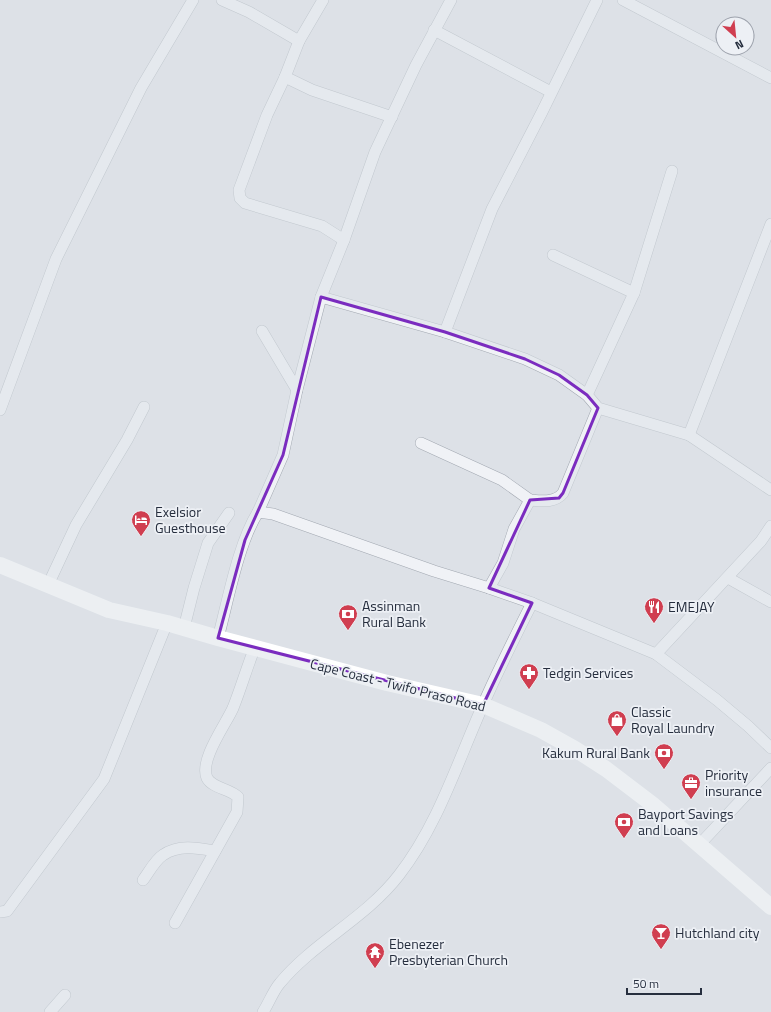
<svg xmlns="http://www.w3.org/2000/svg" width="771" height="1012" font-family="'Titillium Web',sans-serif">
<rect width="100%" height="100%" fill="#dde1e7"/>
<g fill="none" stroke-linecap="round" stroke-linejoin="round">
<defs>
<g id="minor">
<polyline points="222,0 249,12 299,41"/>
<polyline points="323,0 299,41 285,77 312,90 392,117"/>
<polyline points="623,0 771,78"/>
<polyline points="434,30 551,92"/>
<polyline points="285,77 267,115 239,190 240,198 245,203 322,226 344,240"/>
<polyline points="553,255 634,293 587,395"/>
<polyline points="634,293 672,171"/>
<polyline points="321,297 445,332 525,359 559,375 587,395 598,408 689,435 771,490"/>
<polyline points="262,331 297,390"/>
<polyline points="445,332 492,209 542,112 597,0"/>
<polyline points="0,410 56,259 141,88 193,0"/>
<polyline points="689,435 771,224"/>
<polyline points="421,443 502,480 530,500 514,529 503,563 489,588 532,603 656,654 717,700 748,726 771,748"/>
<path d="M 530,500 C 542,501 555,503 563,493 L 598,408"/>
<polyline points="258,512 283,455 297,390 321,297 344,240 375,152 416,65 451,0"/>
<polyline points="728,578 771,602"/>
<polyline points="48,585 76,525 127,440 144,407"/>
<polyline points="184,628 194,588 208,543 229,513"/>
<path d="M 218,638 C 228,601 238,544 258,512 L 273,514 L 434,571 L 489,588"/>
<polyline points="656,654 761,541 771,526"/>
<polyline points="700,844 771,768"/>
<path d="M 143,880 C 149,872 155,860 163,855 C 179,844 198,848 215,851"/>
<polyline points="0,912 7,911 18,896 104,779 167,623"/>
<path d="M 175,923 L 237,812 L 238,797 C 230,789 212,788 207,778 C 199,760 226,724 233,708 C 241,688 247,667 255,647"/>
<polyline points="50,1012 65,995"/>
<path d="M 263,1012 C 269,1003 273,991 280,983 C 314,942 366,918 399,875 C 438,825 457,763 483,705 C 498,670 515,637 532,603"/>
</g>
</defs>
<use href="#minor" stroke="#a2a8b1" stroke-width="12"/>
<use href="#minor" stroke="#f0f2f6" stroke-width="11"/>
<polyline stroke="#fff" stroke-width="16" points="0,565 109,610 167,623 218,638 387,683 483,705 541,730 575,749 606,769 652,804 771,907"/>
</g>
<path d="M0 0H771V1012H0ZM 321,297 L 445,332 L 525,359 L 559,375 L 587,395 L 598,408 L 563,493 L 559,498 L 530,500 L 489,588 L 532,603 L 483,705 L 218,638 L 245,540 L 283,455 Z" fill="#dde1e7" fill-opacity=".55" fill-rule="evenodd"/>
<path fill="none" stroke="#7b2cbf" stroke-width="3" stroke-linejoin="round" d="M 321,297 L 445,332 L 525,359 L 559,375 L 587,395 L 598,408 L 563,493 L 559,498 L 530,500 L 489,588 L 532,603 L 483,705 L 218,638 L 245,540 L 283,455 Z"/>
<defs>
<symbol id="hotel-pin" viewBox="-11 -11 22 30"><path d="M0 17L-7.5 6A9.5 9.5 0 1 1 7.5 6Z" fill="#d03e50" stroke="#edf0f5"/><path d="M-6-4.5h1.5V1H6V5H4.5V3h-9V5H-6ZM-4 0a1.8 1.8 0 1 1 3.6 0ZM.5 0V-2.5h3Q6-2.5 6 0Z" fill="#fff"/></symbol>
<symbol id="restaurant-pin" viewBox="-11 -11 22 30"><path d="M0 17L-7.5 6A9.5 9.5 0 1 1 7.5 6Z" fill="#d03e50" stroke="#edf0f5"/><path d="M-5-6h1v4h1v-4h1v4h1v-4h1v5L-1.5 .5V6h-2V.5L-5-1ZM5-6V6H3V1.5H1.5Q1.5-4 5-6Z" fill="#fff"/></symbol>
<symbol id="bank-pin" viewBox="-11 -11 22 30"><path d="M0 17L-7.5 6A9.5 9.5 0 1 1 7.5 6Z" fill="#d03e50" stroke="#edf0f5"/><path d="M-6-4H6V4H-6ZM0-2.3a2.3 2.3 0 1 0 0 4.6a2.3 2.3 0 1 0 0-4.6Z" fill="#fff"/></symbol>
<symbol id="pharmacy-pin" viewBox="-11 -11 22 30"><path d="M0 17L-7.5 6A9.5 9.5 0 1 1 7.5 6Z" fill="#d03e50" stroke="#edf0f5"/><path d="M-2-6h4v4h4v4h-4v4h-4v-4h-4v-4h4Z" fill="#fff"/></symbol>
<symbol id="shop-pin" viewBox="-11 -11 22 30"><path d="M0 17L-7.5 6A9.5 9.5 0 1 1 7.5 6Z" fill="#d03e50" stroke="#edf0f5"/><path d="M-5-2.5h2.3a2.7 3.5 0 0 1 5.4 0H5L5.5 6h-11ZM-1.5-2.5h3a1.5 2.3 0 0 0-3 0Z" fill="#fff"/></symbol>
<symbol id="office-pin" viewBox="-11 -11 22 30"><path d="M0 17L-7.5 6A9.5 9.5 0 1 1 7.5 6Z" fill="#d03e50" stroke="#edf0f5"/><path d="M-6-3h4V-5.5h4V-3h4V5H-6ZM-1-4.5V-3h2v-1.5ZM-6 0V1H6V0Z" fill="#fff"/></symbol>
<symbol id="bar-pin" viewBox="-11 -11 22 30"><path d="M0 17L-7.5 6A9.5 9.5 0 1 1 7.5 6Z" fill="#d03e50" stroke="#edf0f5"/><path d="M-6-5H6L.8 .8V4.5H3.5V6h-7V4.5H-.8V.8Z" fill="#fff"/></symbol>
<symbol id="temple-pin" viewBox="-11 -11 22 30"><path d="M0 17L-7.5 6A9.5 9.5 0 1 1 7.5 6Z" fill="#d03e50" stroke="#edf0f5"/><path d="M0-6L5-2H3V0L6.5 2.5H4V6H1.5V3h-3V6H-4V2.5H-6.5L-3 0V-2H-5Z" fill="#fff"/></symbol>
</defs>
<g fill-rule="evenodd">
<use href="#hotel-pin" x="130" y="509" width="22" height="30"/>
<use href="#restaurant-pin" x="643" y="596" width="22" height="30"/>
<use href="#bank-pin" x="337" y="603" width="22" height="30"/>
<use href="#pharmacy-pin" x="518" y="662" width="22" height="30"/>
<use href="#shop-pin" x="606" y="709" width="22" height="30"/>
<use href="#bank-pin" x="653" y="742" width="22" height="30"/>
<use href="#office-pin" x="680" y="772" width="22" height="30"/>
<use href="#bank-pin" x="613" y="811" width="22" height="30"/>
<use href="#bar-pin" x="650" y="922" width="22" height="30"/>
<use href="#temple-pin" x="364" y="941" width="22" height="30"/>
</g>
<g text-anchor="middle" stroke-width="3.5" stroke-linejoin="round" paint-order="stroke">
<g font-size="14" fill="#262e3e" stroke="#edf0f5" text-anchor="start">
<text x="155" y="517">Exelsior<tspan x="155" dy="16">Guesthouse</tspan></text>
<text x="362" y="611">Assinman<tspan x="362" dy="16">Rural Bank</tspan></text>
<text x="668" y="612">EMEJAY</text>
<text x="543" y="678">Tedgin Services</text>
<text x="631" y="717">Classic<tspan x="631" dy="16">Royal Laundry</tspan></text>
<text x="650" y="758" text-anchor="end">Kakum Rural Bank</text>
<text x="705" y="780">Priority<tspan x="705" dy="16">insurance</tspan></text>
<text x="638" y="819">Bayport Savings<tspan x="638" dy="16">and Loans</tspan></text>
<text x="675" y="938">Hutchland city</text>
<text x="389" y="949">Ebenezer<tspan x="389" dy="16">Presbyterian Church</tspan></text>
</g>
<g font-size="14" fill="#262e3e" stroke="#edf0f5">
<text transform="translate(398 685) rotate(14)" y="5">Cape Coast - Twifo Praso Road</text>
</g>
</g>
<g transform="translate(735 36) rotate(153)"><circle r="19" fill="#edf0f5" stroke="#9da2ac"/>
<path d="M0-3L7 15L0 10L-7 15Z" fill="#d03e50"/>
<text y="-6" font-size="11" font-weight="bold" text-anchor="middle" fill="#262e3e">N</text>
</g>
<path d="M627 988v6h74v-6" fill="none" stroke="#262e3e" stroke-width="2"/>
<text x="633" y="988" font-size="12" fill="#262e3e" stroke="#edf0f5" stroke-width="3" paint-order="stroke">50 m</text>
</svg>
